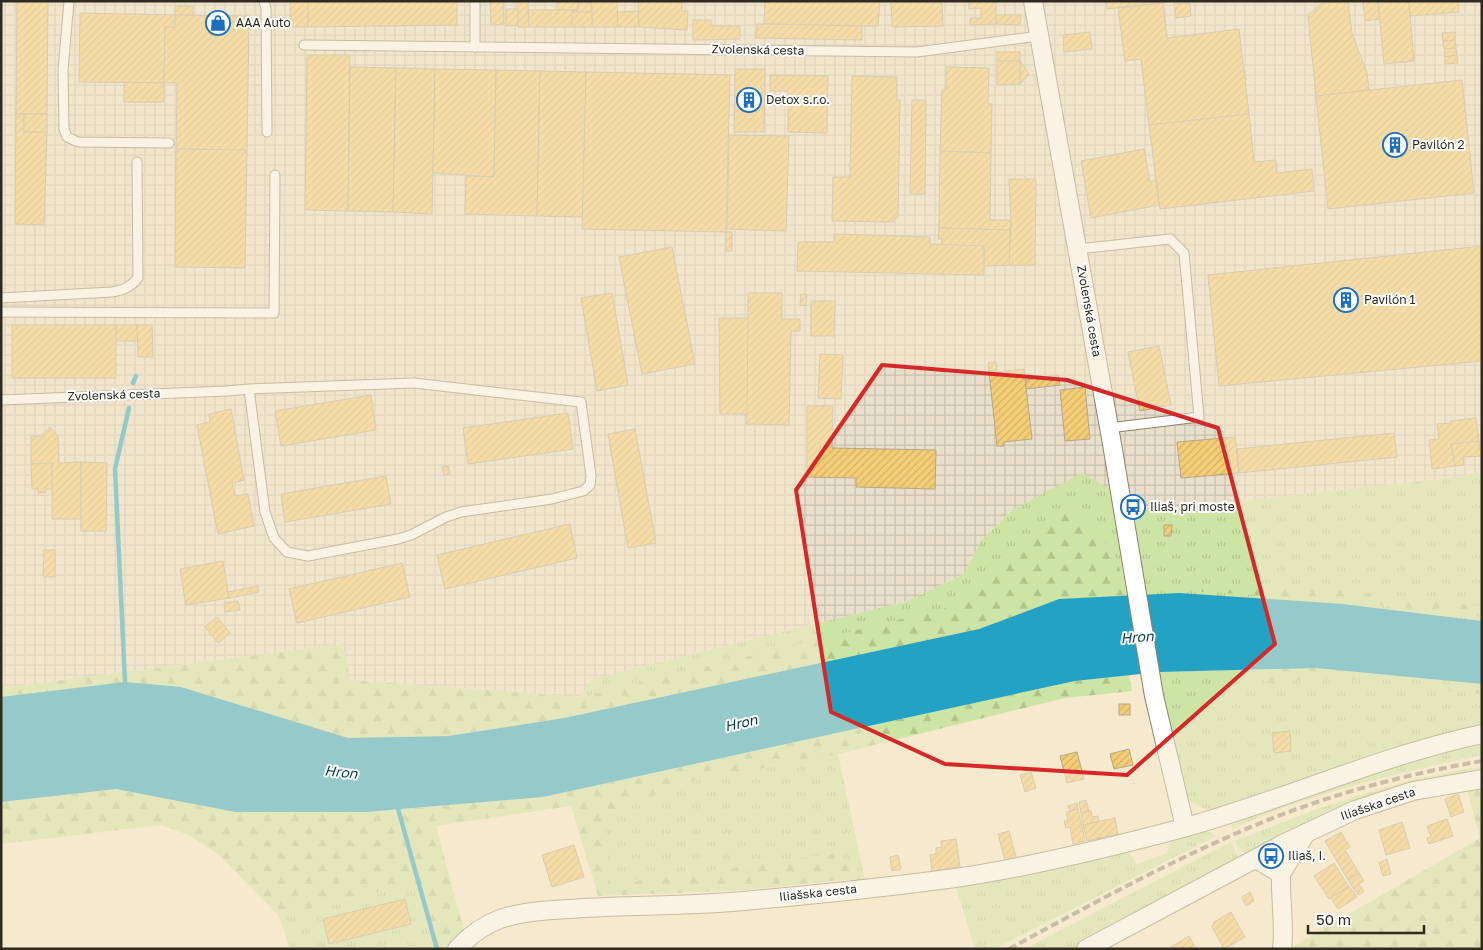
<svg xmlns="http://www.w3.org/2000/svg" width="1483" height="950" font-family="'Golos Text',sans-serif">
<defs>
<pattern id="industrial-grid" width="8" height="8" patternUnits="userSpaceOnUse" patternTransform="scale(1.25)"><rect width="8" height="8" fill="#eadfcb"/><path d="M0 4h8M4 0v8" fill="none" stroke="#c9c0ae"/></pattern>
<pattern id="grass-tufts" width="24" height="20" patternUnits="userSpaceOnUse" patternTransform="scale(1.25)"><rect width="24" height="20" fill="#cde5a4"/><path d="M3 7l-1-3M5 7V3M7 7l1-3M15 17l-1-3M17 17v-4M19 17l1-3" fill="none" stroke="#b0c58d"/></pattern>
<pattern id="forest-firs" width="22" height="20" patternUnits="userSpaceOnUse" patternTransform="scale(1.25)"><rect width="22" height="20" fill="#cde5a4"/><path d="M5 1l3.5 6h-7zM16 11l3.5 6h-7z" fill="#b0c58d"/></pattern>
<pattern id="building-hatch" width="6" height="6" patternUnits="userSpaceOnUse" patternTransform="scale(1.25)"><rect width="6" height="6" fill="#f4cd77"/><path d="M-1 1l2-2M0 6l6-6M5 7l2-2" fill="none" stroke="#d2b066"/></pattern>
</defs>
<rect width="100%" height="100%" fill="#f6e9cd"/>
<polygon fill="url(#industrial-grid)" points="1,1 1482,1 1482,472 1458,477 1149,511 1082,474 1012,510 981,541 964,574 908,601 592,679 580,697 351,680 342,644 1,688"/>
<g fill="url(#grass-tufts)">
<polygon points="1482,472 1482,621 1343,604 1059,599 979,629 580,697 592,679 908,601 964,574 981,541 1012,510 1082,473 1149,511 1458,477"/>
<polygon points="1316,668 1482,684 1482,728 1224,809 1205,809 1189,801 1182,787 1157,672"/>
<path d="M 1482,741 L 1482,755 C 1420,768 1357,783 1297,803 C 1275,811 1254,820 1233,828 L 1230,823 L 1319,788 Z"/>
<polygon points="838,754 865,880 834,854 609,884 604,813 694,781"/>
<path d="M 1482,767 L 1482,773 L 1247,856 L 1237,846 L 1234,841 C 1315,809 1396,778 1482,767 Z"/>
<polygon points="1207,831 1216,836 994,949 975,949 955,884 1126,849 1137,864 1167,853 1170,841"/>
<polygon points="1231,842 1239,860 1076,949 1024,949"/>
<polygon points="414,883 435,949 290,949 279,916"/>
</g>
<g fill="url(#forest-firs)">
<polygon points="1069,508 1114,552 1128,595 1059,599 979,629 564,718 448,736 348,739 181,687 1,697 1,688 342,644 351,680 581,697 943,609 1029,538"/>
<polygon points="1196,583 1345,591 1482,606 1482,617 1343,601 1191,591"/>
<polygon points="1284,666 1362,670 1380,682 1318,677 1275,684 1255,678"/>
<polygon points="1129,675 1132,691 1065,698 838,754 694,781 604,813 610,884 834,854 865,880 841,880 747,890 598,896 571,806 436,826 464,930 448,949 435,949 414,883 279,916 219,855 191,836 161,825 1,844 1,802 116,789 235,812 366,812 543,797 1075,681"/>
<polygon points="1438,684 1482,688 1482,694 1430,689"/>
<polygon points="1482,787 1482,949 1293,949 1294,946 1480,838 1467,790"/>
</g>
<polygon fill="#23a2c4" points="1179,593 1343,604 1482,621 1482,684 1316,668 1159,672 1075,681 543,797 366,812 235,812 116,789 1,802 1,697 125,682 181,687 348,738 448,736 564,718 979,629 1059,599"/>
<g fill="none" stroke-linecap="round" stroke-linejoin="round">
<g stroke="#23a2c4" stroke-width="4.5">
<polyline points="133,383 136,376"/>
<polyline points="123,687 125,682 115,469 129,408"/>
<polyline points="397,805 437,949"/>
</g>
</g>
<g fill="url(#building-hatch)" stroke="#b4a88d">
<polygon points="17,1 48,1 47,114 16,114"/>
<rect x="290" y="1" width="18" height="26"/>
<polygon points="308,1 457,1 457,25 308,27"/>
<polygon points="490,1 503,1 504,24 491,25"/>
<polygon points="517,1 528,1 529,27 518,27"/>
<rect x="557" y="1" width="21" height="9"/>
<polygon points="591,1 617,1 618,27 592,27"/>
<polygon points="638,1 682,1 682,11 688,11 687,30 639,27"/>
<polygon points="765,1 880,1 878,26 764,24"/>
<polygon points="891,1 942,1 943,26 892,27"/>
<polygon points="969,1 996,1 996,24 970,25 970,18 981,18 981,8 969,9"/>
<polygon points="1106,1 1175,1 1107,9"/>
<polygon points="1348,1 1352,34 1367,73 1369,90 1316,96 1308,15 1322,3"/>
<polygon points="1363,1 1378,1 1380,19 1365,21"/>
<polygon points="1378,1 1409,1 1414,61 1384,64"/>
<polygon points="1409,1 1458,1 1459,12 1410,16"/>
<polygon points="578,3 591,3 592,12 572,12 572,27 529,27 528,10 578,10"/>
<polygon points="1163,3 1167,38 1239,29 1244,72 1246,72 1244,72 1245,78 1247,79 1245,79 1249,114 1149,125 1141,59 1125,61 1118,8"/>
<polygon points="1190,3 1191,16 1176,18 1174,4"/>
<rect x="175" y="6" width="18" height="9"/>
<polygon points="506,9 518,9 518,25 506,26"/>
<polygon points="638,11 639,27 618,27 617,12"/>
<rect x="572" y="12" width="20" height="15"/>
<polygon points="80,13 175,15 175,27 165,27 164,83 79,82"/>
<polygon points="175,15 249,16 247,150 176,149 177,83 164,83 165,27 175,27"/>
<polygon points="996,15 1021,15 1020,25 996,24"/>
<polygon points="693,20 711,20 711,26 740,26 740,39 693,40"/>
<polygon points="757,24 862,26 862,40 756,38"/>
<polygon points="1090,32 1092,49 1064,52 1063,35"/>
<polygon points="1455,32 1455,40 1443,41 1442,33"/>
<polygon points="1455,40 1456,48 1444,49 1443,41"/>
<polygon points="1456,48 1457,55 1445,57 1444,49"/>
<rect x="997" y="52" width="23" height="9"/>
<polygon points="307,55 350,55 348,211 305,210"/>
<polygon points="1457,55 1458,63 1445,64 1445,57"/>
<polygon points="997,61 1020,61 1020,84 997,85"/>
<polygon points="1020,61 1029,74 1020,84"/>
<polygon points="350,67 396,68 393,212 348,211"/>
<polygon points="946,67 989,68 988,104 992,104 991,153 940,151 942,90 946,90"/>
<polygon points="396,68 435,69 432,214 393,212"/>
<polygon points="435,69 496,70 494,177 433,173"/>
<polygon points="735,69 765,69 764,132 734,132"/>
<polygon points="496,70 540,71 537,216 465,214 466,176 494,177"/>
<polygon points="540,71 586,72 583,217 537,216"/>
<polygon points="586,72 730,75 726,232 582,229"/>
<polygon points="770,75 828,76 827,133 788,132 788,91 770,91"/>
<polygon points="852,76 897,77 897,100 900,100 898,218 895,218 894,222 832,221 833,177 850,177"/>
<polygon points="1462,80 1474,193 1328,209 1316,96"/>
<polygon points="124,82 164,83 164,102 124,102"/>
<polygon points="912,100 926,100 925,194 910,194"/>
<polygon points="16,114 24,114 24,132 47,132 44,225 15,224"/>
<rect x="24" y="114" width="23" height="18"/>
<polygon points="1249,114 1254,162 1276,160 1277,173 1312,169 1314,191 1160,209 1149,125"/>
<polygon points="729,135 789,136 786,231 727,229"/>
<polygon points="176,149 247,150 245,268 175,267"/>
<polygon points="1144,149 1150,182 1156,180 1159,205 1091,218 1081,161"/>
<polygon points="940,151 991,153 990,220 1011,220 1010,230 939,228"/>
<polygon points="1009,179 1036,179 1035,265 1009,265 1011,220"/>
<polygon points="939,228 1010,230 1009,265 984,266 984,246 941,245 942,239 938,239"/>
<rect x="726" y="232" width="6" height="19"/>
<polygon points="834,234 930,237 930,244 984,246 984,275 797,271 798,242 834,242"/>
<polygon points="1482,246 1482,361 1219,386 1208,275"/>
<polygon points="672,247 695,364 642,374 619,257"/>
<polygon points="612,293 628,385 597,391 581,298"/>
<polygon points="748,293 782,293 782,319 800,319 800,331 791,331 789,425 746,424"/>
<polygon points="801,294 807,295 806,306 800,305"/>
<polygon points="811,301 835,301 834,336 811,336"/>
<polygon points="719,318 748,318 747,414 720,414"/>
<rect x="12" y="325" width="104" height="53"/>
<polygon points="116,325 137,325 138,341 116,341"/>
<polygon points="137,325 152,325 153,357 138,357"/>
<polygon points="1159,346 1171,405 1140,411 1128,352"/>
<polygon points="820,354 843,355 841,399 818,398"/>
<polygon points="996,362 997,372 1024,369 1032,439 1003,442 1004,446 997,446 988,363"/>
<polygon points="1058,375 1060,385 1026,389 1026,380"/>
<polygon points="1085,387 1090,439 1065,441 1060,390"/>
<polygon points="371,395 376,430 281,446 275,411"/>
<polygon points="807,406 833,406 832,448 936,450 935,489 856,487 856,478 807,477"/>
<polygon points="231,409 244,480 232,483 235,496 248,494 254,526 218,534 197,425 210,422 209,414"/>
<polygon points="568,413 573,449 468,464 463,428"/>
<polygon points="1476,418 1479,441 1451,444 1455,466 1432,469 1429,440 1439,439 1437,424 1451,423 1451,421"/>
<polygon points="50,427 58,436 59,463 81,462 81,519 52,519 52,463 31,464 31,436 41,436"/>
<polygon points="635,429 656,543 628,548 608,434"/>
<polygon points="1394,433 1397,457 1239,473 1237,449"/>
<polygon points="1235,437 1239,473 1181,478 1177,442"/>
<polygon points="1479,441 1479,449 1482,449 1482,456 1463,457 1464,465 1455,466 1451,444"/>
<polygon points="81,462 107,463 106,531 81,531"/>
<polygon points="52,463 52,489 46,489 46,492 38,493 38,489 32,489 31,464"/>
<polygon points="448,466 450,474 444,475 442,467"/>
<polygon points="386,476 391,504 285,522 281,494"/>
<polygon points="570,524 577,558 445,589 437,555"/>
<polygon points="1164,525 1172,525 1171,536 1164,536"/>
<polygon points="44,550 55,550 55,577 43,577"/>
<polygon points="223,561 229,598 186,605 180,569"/>
<polygon points="402,563 410,597 297,623 289,589"/>
<polygon points="258,586 259,592 229,598 228,592"/>
<polygon points="238,601 240,610 225,612 224,603"/>
<polygon points="217,617 230,633 218,643 205,627"/>
<rect x="1119" y="704" width="11" height="11"/>
<polygon points="1290,731 1291,751 1274,753 1272,733"/>
<polygon points="1129,749 1133,765 1114,769 1110,754"/>
<polygon points="1077,752 1084,779 1067,783 1060,756"/>
<polygon points="1031,772 1036,788 1025,792 1020,775"/>
<polygon points="1458,794 1464,812 1451,817 1445,799"/>
<polygon points="1086,800 1089,811 1081,813 1079,802"/>
<polygon points="1077,803 1078,809 1070,812 1068,806"/>
<polygon points="1078,809 1085,841 1073,844 1070,827 1066,828 1064,821 1068,820 1066,812"/>
<polygon points="1089,811 1091,811 1092,817 1098,816 1099,822 1083,825 1081,813"/>
<polygon points="1115,818 1118,834 1087,841 1083,825"/>
<polygon points="1447,819 1453,836 1429,844 1427,838 1431,837 1427,826"/>
<polygon points="1402,822 1410,848 1386,855 1379,830"/>
<polygon points="1009,831 1016,857 1005,860 998,834"/>
<polygon points="1341,832 1350,847 1345,850 1359,873 1348,880 1325,841"/>
<polygon points="956,839 960,867 932,871 930,855 936,854 936,848 942,847 941,841"/>
<polygon points="574,845 584,877 552,887 542,855"/>
<polygon points="898,855 901,869 892,871 890,857"/>
<polygon points="1387,859 1391,874 1383,876 1379,863"/>
<polygon points="1334,863 1349,887 1329,899 1314,876"/>
<polygon points="1359,873 1364,881 1353,888 1348,880"/>
<polygon points="1359,884 1364,892 1358,895 1353,888"/>
<polygon points="1349,886 1357,897 1338,909 1331,898"/>
<polygon points="1250,892 1254,901 1246,906 1242,897"/>
<polygon points="405,899 411,924 329,944 323,919"/>
<polygon points="1231,912 1245,937 1224,949 1212,927 1214,922"/>
<polygon points="1189,936 1196,949 1170,949 1171,947"/>
</g>
<g fill="none" stroke-linecap="round" stroke-linejoin="round">
<defs>
<g id="service">
<polyline points="69,1 63,70 64,129 67,137 78,142 169,143"/>
<polyline points="264,1 266,9 267,132"/>
<polyline points="475,1 475,47"/>
<polyline points="304,45 917,52 1039,36"/>
<polyline points="1078,249 1170,239 1184,253 1199,417 1109,428"/>
<path d="M 1,298 L 112,292 C 123,290 131,287 138,278 L 137,162"/>
<polyline points="1,312 274,313 275,175"/>
<polyline points="1,400 227,391 249,389 414,383 581,402 591,476 590,485 583,491 552,499 461,512 446,517 411,535 398,539 308,556 287,552 274,538 265,512 249,389"/>
</g>
<g id="minor">
<polyline points="1033,1 1112,444 1154,696 1185,827"/>
<path d="M 1256,859 L 1281,874 C 1280,899 1285,924 1282,949"/>
<polyline points="1281,874 1306,833"/>
<path d="M 457,949 C 469,936 484,925 500,919 C 527,910 557,910 584,908 C 641,905 698,906 754,900 C 821,894 888,887 955,878 C 1031,867 1108,848 1183,828 C 1284,800 1379,756 1482,734"/>
<polyline points="1086,949 1283,844 1355,810 1413,791 1482,779"/>
</g>
</defs>
<use href="#service" stroke="#8f836a" stroke-width="11"/>
<use href="#minor" stroke="#8f836a" stroke-width="20"/>
<use href="#service" stroke="#fff" stroke-width="9"/>
<use href="#minor" stroke="#fff" stroke-width="18"/>
<path stroke="#908774" stroke-width="4" stroke-dasharray="8 4" stroke-linecap="butt" d="M 1009,949 C 1081,910 1153,870 1228,837 C 1309,800 1395,776 1482,761"/>
</g>
<path d="M0 0H1483V950H0ZM 882,365 L 1067,380 L 1218,428 L 1275,644 L 1127,775 L 945,764 L 831,712 L 796,490 Z" fill="#f6e9cd" fill-opacity=".55" fill-rule="evenodd"/>
<path fill="none" stroke="#d62828" stroke-width="4" stroke-linejoin="round" d="M 882,365 L 1067,380 L 1218,428 L 1275,644 L 1127,775 L 945,764 L 831,712 L 796,490 Z"/>
<defs>
<symbol id="shop-ring" viewBox="-11 -11 22 22"><circle r="9.5" fill="#fff" stroke="#1d6fbe" stroke-width="1.5"/><path d="M-5-2.5h2.3a2.7 3.5 0 0 1 5.4 0H5L5.5 6h-11ZM-1.5-2.5h3a1.5 2.3 0 0 0-3 0Z" fill="#1d6fbe"/></symbol>
<symbol id="building-ring" viewBox="-11 -11 22 22"><circle r="9.5" fill="#fff" stroke="#1d6fbe" stroke-width="1.5"/><path d="M-4-6H4V6H1V3H-1V6H-4ZM-2.5-4.3h1.7v1.8h-1.7ZM.8-4.3h1.7v1.8H.8ZM-2.5-1h1.7V.8h-1.7ZM.8-1h1.7V.8H.8Z" fill="#1d6fbe"/></symbol>
<symbol id="bus-ring" viewBox="-11 -11 22 22"><circle r="9.5" fill="#fff" stroke="#1d6fbe" stroke-width="1.5"/><path d="M-5-6H5V4H4V6H2V4H-2V6H-4V4H-5ZM-3.5-4V0h7V-4ZM-3.5 1.2v1.5H-2V1.2ZM2 1.2v1.5H3.5V1.2Z" fill="#1d6fbe"/></symbol>
</defs>
<g fill-rule="evenodd">
<use href="#shop-ring" x="204" y="9" width="28" height="28"/>
<use href="#building-ring" x="735" y="86" width="28" height="28"/>
<use href="#building-ring" x="1381" y="131" width="28" height="28"/>
<use href="#building-ring" x="1332" y="286" width="28" height="28"/>
<use href="#bus-ring" x="1119" y="493" width="28" height="28"/>
<use href="#bus-ring" x="1257" y="842" width="28" height="28"/>
</g>
<g text-anchor="middle" stroke-width="4" stroke-linejoin="round" paint-order="stroke">
<g font-size="12" fill="#2f2a1f" stroke="#fff" text-anchor="start">
<text x="236" y="27">AAA Auto</text>
<text x="766" y="104">Detox s.r.o.</text>
<text x="1412" y="149">Pavilón 2</text>
<text x="1364" y="304">Pavilón 1</text>
<text x="1150" y="511">Iliaš, pri moste</text>
<text x="1288" y="860">Iliaš, I.</text>
</g>
<g font-size="12" fill="#2f2a1f" stroke="#fff">
<text transform="translate(758 50) rotate(1)" y="4">Zvolenská cesta</text>
<text transform="translate(1089 311) rotate(80)" y="4">Zvolenská cesta</text>
<text transform="translate(114 395) rotate(-2)" y="4">Zvolenská cesta</text>
<text transform="translate(1378 804) rotate(-19)" y="4">Iliašska cesta</text>
<text transform="translate(818 893) rotate(-6)" y="4">Iliašska cesta</text>
</g>
<g font-size="14" font-style="italic" fill="#053c4a" stroke="#fff">
<text transform="translate(1137 637) rotate(-4)" y="5">Hron</text>
<text transform="translate(741 723) rotate(-13)" y="5">Hron</text>
<text transform="translate(341 772) rotate(6)" y="5">Hron</text>
</g>
</g>
<rect width="1483" height="950" fill="none" stroke="#2f2a1f" stroke-width="5"/>
<path d="M1308 925v8h116v-8" fill="none" stroke="#2f2a1f" stroke-width="2.5"/>
<text x="1316" y="925" font-size="15" fill="#2f2a1f" stroke="#ffffff" stroke-width="4" paint-order="stroke">50 m</text>
</svg>
